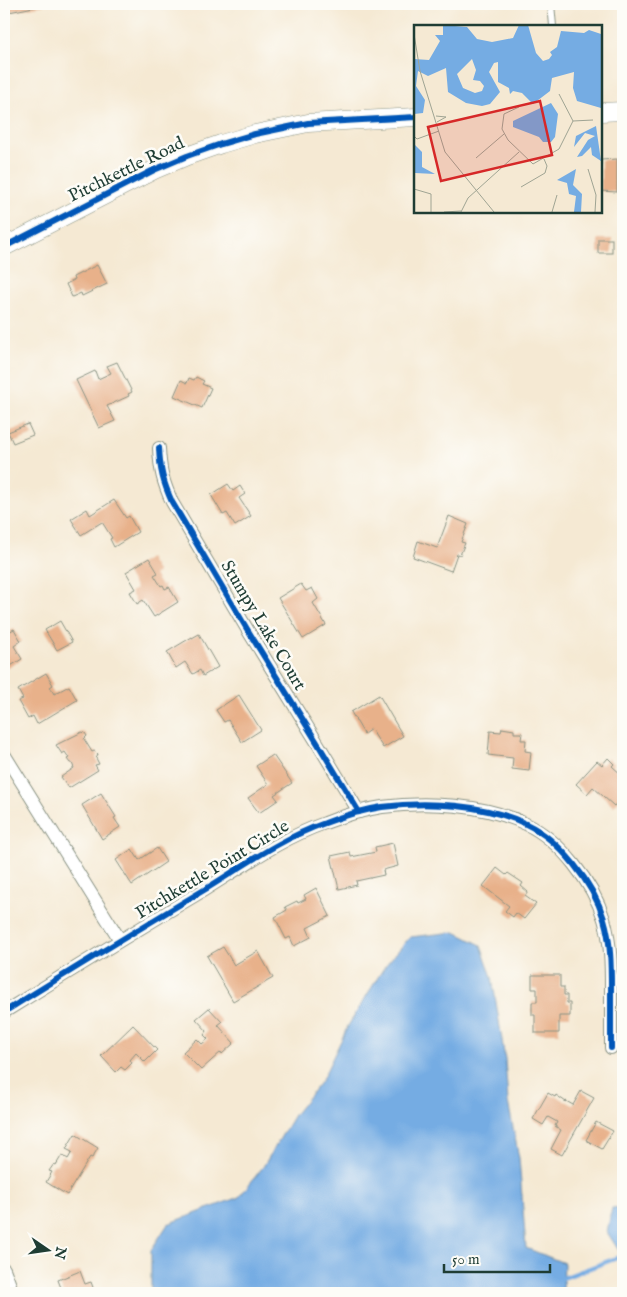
<svg xmlns="http://www.w3.org/2000/svg" width="627" height="1297" font-family="'IM FELL English',serif">
<rect width="100%" height="100%" fill="#fdfcf7"/>
<filter id="ink" filterUnits="userSpaceOnUse"><feTurbulence type="fractalNoise" baseFrequency=".02" numOctaves="2"/><feDisplacementMap in="SourceGraphic" scale="10" xChannelSelector="R" yChannelSelector="G"/><feConvolveMatrix kernelMatrix="1 2 1 2 8 2 1 2 1" color-interpolation-filters="sRGB"/></filter>
<filter id="wash" filterUnits="userSpaceOnUse"><feTurbulence type="fractalNoise" baseFrequency=".0096" numOctaves="4" result="noise"/><feDisplacementMap in="SourceGraphic" scale="20" xChannelSelector="R" yChannelSelector="G"/><feGaussianBlur stdDeviation="1.12" result="paint"/><feColorMatrix in="noise" values="0 0 0 0 0 0 0 0 0 0 0 0 0 0 0 0 0 1.4 0 .05"/><feComposite in="paint" operator="in"/></filter>
<g filter="url(#wash)">
<rect width="100%" height="100%" fill="#f5e9d3"/>
<g fill="#75ace3" stroke="#4a748c">
<polygon points="455,932 481,945 492,977 505,1059 508,1102 519,1158 526,1248 564,1263 563,1293 151,1293 151,1250 168,1224 239,1197 263,1167 294,1115 322,1080 348,1026 385,966 410,937"/>
<polygon points="623,1207 623,1257 607,1232 612,1208"/>
</g>
<g fill="none" stroke-linecap="round" stroke-linejoin="round">
<polyline stroke="#75ace3" stroke-width="4.5" points="563,1278 622,1256"/>
</g>
<g id="blocks">
<g fill="#e8b18a">
<polygon points="7,4 44,4 44,5 9,12"/>
<polygon points="617,159 617,192 601,191 601,160"/>
<rect x="598" y="239" width="14" height="14"/>
<polygon points="97,265 107,284 82,296 81,293 72,297 66,284 74,280 73,277"/>
<polygon points="117,362 132,392 128,394 129,396 107,406 115,421 99,428 76,380 95,371 98,379 111,373 107,366"/>
<polygon points="196,377 204,381 202,384 211,388 202,408 174,396 181,380 187,383 189,378 194,380"/>
<polygon points="28,424 33,435 13,443 8,432"/>
<polygon points="228,484 233,491 240,486 245,494 239,498 251,516 235,526 227,513 223,515 211,495"/>
<polygon points="114,500 126,518 129,516 138,532 114,547 110,539 112,538 102,522 81,535 71,519 87,509 90,515"/>
<polygon points="449,516 468,524 461,542 465,543 460,555 457,554 451,571 413,557 418,541 437,548"/>
<polygon points="149,558 158,573 154,575 161,586 163,585 165,589 169,587 178,602 154,617 143,600 137,604 130,592 136,589 126,572"/>
<polygon points="301,584 306,591 312,588 318,599 313,603 326,625 303,639 278,598"/>
<polygon points="60,621 72,642 57,650 45,630"/>
<polygon points="4,627 7,633 14,629 21,641 14,646 22,659 4,670"/>
<polygon points="199,634 218,667 203,676 200,670 193,674 185,662 176,668 167,652 192,637 192,638"/>
<polygon points="46,673 53,685 50,687 54,694 69,686 77,700 37,724 33,716 28,719 18,701 23,699 18,690"/>
<polygon points="239,695 261,730 242,742 228,720 224,722 216,710"/>
<polygon points="379,695 403,736 383,748 371,729 364,734 351,712"/>
<polygon points="502,728 514,730 514,733 522,733 521,740 526,740 525,751 531,752 529,771 512,769 513,758 488,755 490,731 501,732"/>
<polygon points="82,732 85,733 87,736 84,739 92,752 94,751 96,752 98,754 97,757 96,758 99,764 95,765 98,770 69,788 61,777 74,768 72,763 70,763 67,759 69,758 65,752 62,754 56,745"/>
<polygon points="273,755 292,783 274,795 278,800 259,813 248,798 268,784 256,766"/>
<polygon points="608,758 614,764 612,766 623,776 623,796 614,806 593,787 587,794 576,784 597,761 602,765"/>
<polygon points="101,793 116,817 114,818 120,827 102,839 82,805"/>
<polygon points="393,843 398,866 383,870 384,875 356,881 357,885 339,889 331,856 350,852 351,857 376,852 375,847"/>
<polygon points="157,848 166,862 132,885 116,860 132,849 139,860"/>
<polygon points="497,868 506,875 508,873 523,883 521,886 528,892 525,896 536,904 524,919 516,913 513,917 505,911 509,906 483,886"/>
<polygon points="316,888 330,916 307,928 311,937 294,946 290,937 286,939 275,917 287,910 285,907 297,901 298,903 306,899 304,895"/>
<polygon points="223,947 234,965 258,951 273,978 233,1001 207,956"/>
<polygon points="532,975 560,975 560,987 564,987 564,995 567,995 567,1003 570,1003 570,1016 559,1016 559,1033 535,1033 535,1015 532,1015 532,1002 537,1002 537,989 532,989"/>
<polygon points="209,1008 222,1022 218,1025 234,1043 222,1054 221,1052 201,1070 183,1052 197,1039 202,1044 208,1039 204,1035 207,1031 196,1019"/>
<polygon points="133,1025 157,1050 145,1062 136,1053 130,1060 132,1063 125,1070 121,1067 116,1072 101,1056"/>
<polygon points="581,1091 594,1098 562,1155 551,1149 561,1130 555,1126 557,1122 548,1117 543,1125 533,1119 548,1093 555,1097 556,1095 566,1102 566,1101 573,1105"/>
<polygon points="596,1122 613,1131 602,1149 586,1140"/>
<polygon points="75,1134 98,1148 92,1158 90,1157 67,1195 46,1182 52,1172 49,1171 54,1164 56,1165 62,1155 68,1159 72,1152 66,1149"/>
<polygon points="80,1271 85,1284 91,1282 95,1293 63,1293 58,1280"/>
</g>
</g>
</g>
<g filter="url(#ink)">
<use href="#blocks" fill-opacity="0" stroke="#8a9384" stroke-width="1"/>
<g fill="none" stroke-linecap="round" stroke-linejoin="round">
<defs>
<polyline id="lane" points="551,4 553,26"/>
<g id="street">
<path d="M 159,448 C 160,470 163,482 172,502 L 247,629 L 318,744 L 359,812"/>
<polyline points="4,754 120,940"/>
<path d="M 4,1012 C 70,971 137,930 204,890 C 243,866 282,838 325,823 C 343,816 362,810 382,807 C 426,801 485,804 526,824 C 560,840 593,883 604,919 C 611,942 611,966 611,989 C 611,1009 611,1029 611,1048"/>
<polyline points="4,1269 13,1293"/>
</g>
<g id="secondary">
<polyline points="601,112 623,111"/>
<polyline points="4,247 154,170 187,156 221,144 255,134 308,123 416,117"/>
</g>
</defs>
<use href="#lane" stroke="#8a9384" stroke-width="8"/>
<use href="#street" stroke="#8a9384" stroke-width="14"/>
<use href="#secondary" stroke="#8a9384" stroke-width="19"/>
<use href="#lane" stroke="#fff" stroke-width="6"/>
<use href="#street" stroke="#fff" stroke-width="12"/>
<use href="#secondary" stroke="#fff" stroke-width="18"/>
<defs>
<g id="cycleway">
<polyline points="4,247 154,170 187,156 221,144 255,134 308,123 416,117"/>
<path d="M 159,448 C 160,470 163,482 172,502 L 247,629 L 318,744 L 359,812"/>
<path d="M 4,1012 C 70,971 137,930 204,890 C 243,866 282,838 325,823 C 343,816 362,810 382,807 C 426,801 485,804 526,824 C 560,840 593,883 604,919 C 611,942 611,966 611,989 C 611,1009 611,1029 611,1048"/>
</g>
</defs>
<use href="#cycleway" stroke="#fdfcf7" stroke-width="9"/>
<use href="#cycleway" stroke="#0057b8" stroke-width="6"/>
</g>
</g>
<g text-anchor="middle" stroke-width="5" stroke-linejoin="round" paint-order="stroke">
<g font-size="18" fill="#1f3d34" stroke="#fdfcf7">
<text transform="translate(126 169) rotate(-26)" y="6">Pitchkettle Road</text>
<text transform="translate(264 625) rotate(59)" y="6">Stumpy Lake Court</text>
<text transform="translate(212 869) rotate(-31)" y="6">Pitchkettle Point Circle</text>
</g>
</g>
<g transform="translate(414 25)">
<rect width="188" height="188" fill="#f5e9d3"/>
<path d="M 29,0 L 53,2 L 63,14 L 78,17 L 99,13 L 105,0 L 114,0 L 122,28 L 129,36 L 135,34 L 138,30 L 136,27 L 143,22 L 147,6 L 170,8 L 175,5 L 187,9 L 187,83 L 163,76 L 159,63 L 160,47 L 138,53 L 136,66 L 119,79 L 108,68 L 99,66 L 96,69 L 95,63 L 84,57 L 84,37 L 80,38 L 75,47 L 86,67 L 76,79 L 68,81 L 52,78 L 34,67 L 32,43 L 14,51 L 4,46 L 2,61 L 11,75 L 9,88 L 0,89 L 0,34 L 15,35 L 26,16 L 21,10 L 29,10 ZM 58,34 L 62,45 L 59,55 L 66,56 L 70,61 L 68,66 L 61,68 L 49,63 L 43,49 ZM 137,78 L 144,89 L 141,112 L 137,117 L 129,117 L 125,112 L 99,102 L 99,96 ZM 182,101 L 187,136 L 178,130 L 177,122 L 168,131 L 163,132 L 174,115 L 181,111 L 171,108 L 160,122 L 162,111 ZM 0,119 L 8,127 L 8,142 L 21,149 L 1,148 ZM 162,144 L 159,160 L 168,169 L 167,187 L 160,187 L 162,171 L 155,169 L 153,158 L 143,155 Z" fill="#75ace3" fill-rule="evenodd"/>
<path fill="none" stroke="#9fa493" stroke-width="1" d="M 0,9 L 6,46 L 31,127 L 80,187M 145,69 L 159,96M 105,82 L 90,89 L 88,104 L 94,115 L 119,139 L 145,124 L 159,96 L 179,95M 22,91 L 32,92 L 23,97M 0,111 L 3,114 L 25,106M 62,133 L 90,109M 174,144 L 182,170 L 181,187M 107,162 L 131,148 L 133,141 L 130,134M 0,164 L 17,169 L 17,187M 30,187 L 47,186M 47,187 L 54,173 L 105,127M 138,187 L 143,170"/>
<path fill="#d62828" fill-opacity="0.15" stroke="#d62828" stroke-width="2.5" d="M 126,76 L 138,130 L 27,156 L 14,102 Z"/>
<rect width="188" height="188" fill="none" stroke="#1f3d34" stroke-width="2.5"/>
</g>
<rect width="627" height="1297" fill="none" stroke="#fdfcf7" stroke-width="20"/>
<g transform="translate(48 1250) rotate(103)" stroke="#fdfcf7" stroke-width="4" paint-order="stroke">
<path d="M0-4L9 19L0 12L-9 19Z" fill="#1f3d34"/>
<text y="-8" font-size="14" font-weight="bold" text-anchor="middle" fill="#1f3d34">N</text>
</g>
<path d="M444 1264v8h106v-8" fill="none" stroke="#1f3d34" stroke-width="2.5"/>
<text x="452" y="1264" font-size="15" fill="#1f3d34" stroke="#fdfcf7" stroke-width="4" paint-order="stroke">50 m</text>
</svg>
